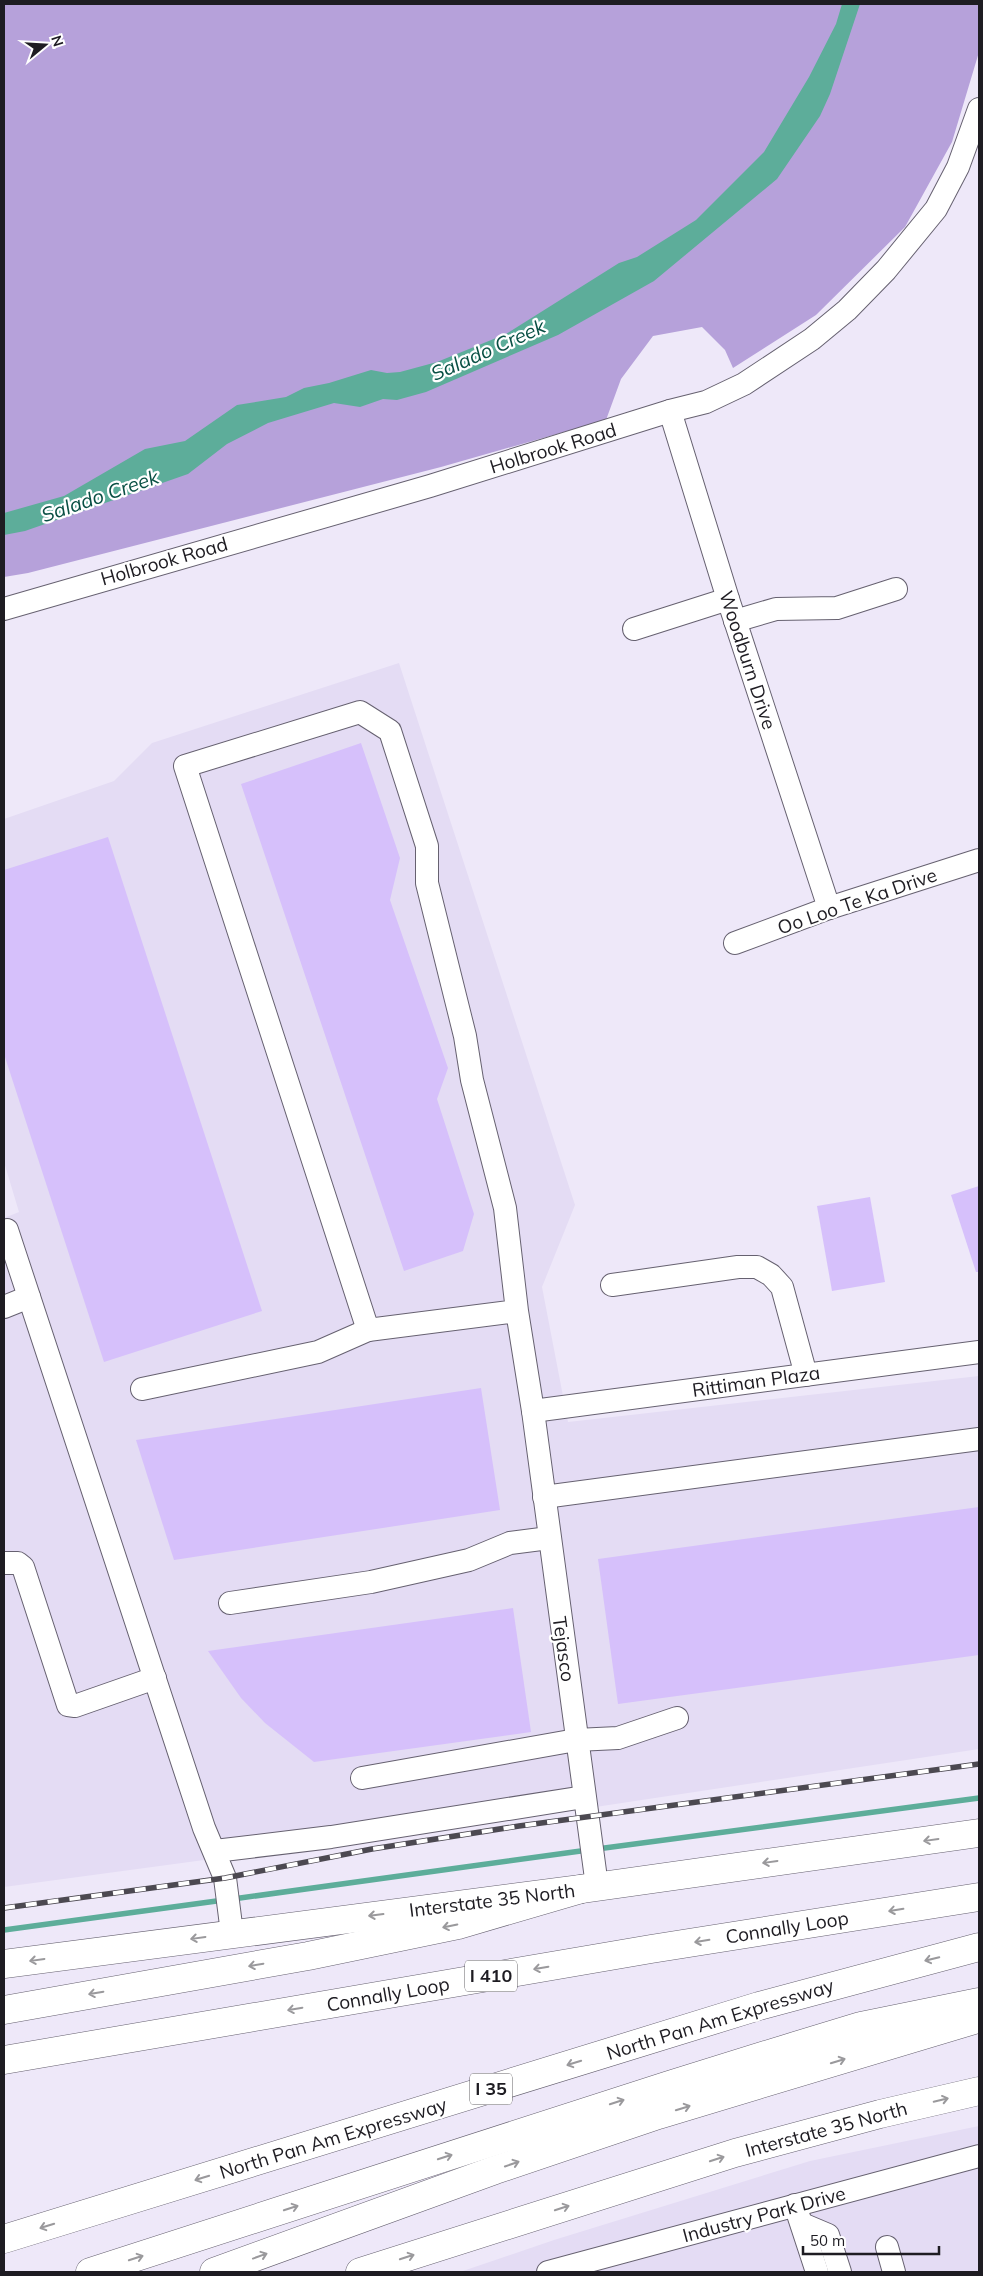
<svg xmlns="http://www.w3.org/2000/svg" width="983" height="2276" font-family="Mulish,sans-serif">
<rect width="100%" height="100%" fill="#eee8f9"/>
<g fill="#e4dcf4">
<polygon points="399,663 575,1205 542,1287 568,1422 979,1376 979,1749 569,1811 4,1887 4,1218 19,1212 4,1162 4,819 114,781 152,743"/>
<polygon points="979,2126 979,2272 460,2272 554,2240 810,2161"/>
</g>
<polygon fill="#b6a1da" points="4,4 979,4 979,52 952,142 905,227 816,315 733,368 725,350 702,327 653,336 621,379 606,420 441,467 28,573 4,577"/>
<polygon fill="#5dad9a" points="842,4 860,4 830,94 820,116 777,179 654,281 558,335 426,392 397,400 383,399 360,407 334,403 268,423 227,444 188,474 25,531 4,535 4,513 64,496 145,449 185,441 237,405 286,397 304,388 329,383 371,370 387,373 400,372 437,362 506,334 619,263 637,257 696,220 764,152 809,77 836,24"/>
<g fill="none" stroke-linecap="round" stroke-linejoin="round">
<g stroke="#5dad9a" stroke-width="5.5">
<polyline points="597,1849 979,1798"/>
<polyline points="233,1899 588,1850"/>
<polyline points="4,1930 224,1900"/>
</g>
</g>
<g fill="#d6c0fb">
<polygon points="361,743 400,858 390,900 448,1068 437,1099 474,1214 463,1251 404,1271 241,784"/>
<polygon points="108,837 262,1311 104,1362 4,1054 4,870"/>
<polygon points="979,1186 979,1272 976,1272 951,1195"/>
<polygon points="870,1197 885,1282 832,1291 817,1206"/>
<polygon points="481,1388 500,1510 174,1560 136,1440"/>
<polygon points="979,1507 979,1655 618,1704 598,1559"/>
<polygon points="513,1608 531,1732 314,1762 265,1723 241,1698 208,1651"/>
</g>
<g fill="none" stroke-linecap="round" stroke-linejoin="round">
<defs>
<g id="minor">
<polyline points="670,411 728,599 829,908"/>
<polyline points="4,609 430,486 670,411 706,402 744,384 812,339 847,310 886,270 936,209 958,167 979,109"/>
<polyline points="735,621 776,609 837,608 896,589"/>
<polyline points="634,629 728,599"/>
<polyline points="735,943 829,908 979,860"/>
<polyline points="7,1230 204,1828 225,1878 232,1933"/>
<polyline points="612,1285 738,1267 757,1267 771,1275 782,1287 806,1375"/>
<polyline points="4,1307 29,1297"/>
<polyline points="517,1311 505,1208 472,1080 465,1036 427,883 427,846 390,731 360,712 185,766 368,1330 517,1311 533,1411 597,1886"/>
<polyline points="142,1389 318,1352 368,1330"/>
<polyline points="533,1411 979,1352"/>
<polyline points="544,1497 979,1439"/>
<polyline points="4,1563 18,1563 23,1567 68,1705 75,1706 155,1678"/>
<polyline points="230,1603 371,1582 469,1560 510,1543 549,1538"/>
<polyline points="362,1778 576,1740 618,1738 677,1718"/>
<polyline points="215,1851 331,1837 584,1797"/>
<polyline points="795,2205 817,2272"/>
<polyline points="802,2224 828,2235 840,2272"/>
<polyline points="887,2247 894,2272"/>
<polyline points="548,2272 979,2156"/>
</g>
<g id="major">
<polyline points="4,1964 581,1889 979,1833"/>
<polyline points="360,2272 735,2153 880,2114 979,2091"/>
</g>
<g id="highway">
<polyline points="4,2010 308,1956 458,1925 581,1889"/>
<polyline points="4,2060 651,1949 979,1897"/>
<polyline points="4,2239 759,2006 979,1947"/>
<polyline points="90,2272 669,2085 785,2049 861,2026 979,2002"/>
<polyline points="214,2272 495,2170 658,2115 977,2019"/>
</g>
</defs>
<use href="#minor" stroke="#666170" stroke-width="24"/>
<use href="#major" stroke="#666170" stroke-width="29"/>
<use href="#highway" stroke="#666170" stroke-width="29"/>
<use href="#minor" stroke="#fff" stroke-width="22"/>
<use href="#major" stroke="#fff" stroke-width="28"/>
<use href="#highway" stroke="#fff" stroke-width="28"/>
<defs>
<polyline id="rail" points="4,1908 225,1878 372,1849 519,1826 979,1764"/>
</defs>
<use href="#rail" stroke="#4c4951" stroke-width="5.5"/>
<use href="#rail" stroke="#fff" stroke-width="4" stroke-dasharray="11" stroke-linecap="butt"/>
</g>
<defs><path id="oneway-shaft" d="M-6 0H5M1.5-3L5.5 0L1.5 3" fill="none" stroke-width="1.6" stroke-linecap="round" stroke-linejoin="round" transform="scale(1.25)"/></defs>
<g stroke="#9a999c">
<use href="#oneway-shaft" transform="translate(931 1840) rotate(172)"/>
<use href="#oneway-shaft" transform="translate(770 1862) rotate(172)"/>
<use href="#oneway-shaft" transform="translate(896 1910) rotate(171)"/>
<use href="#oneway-shaft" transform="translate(376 1915) rotate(173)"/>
<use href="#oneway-shaft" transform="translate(450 1926) rotate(168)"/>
<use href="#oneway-shaft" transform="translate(198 1938) rotate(172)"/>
<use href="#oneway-shaft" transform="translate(702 1941) rotate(171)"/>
<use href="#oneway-shaft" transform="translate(932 1959) rotate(166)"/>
<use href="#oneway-shaft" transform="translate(37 1960) rotate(172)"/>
<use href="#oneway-shaft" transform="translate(256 1965) rotate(170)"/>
<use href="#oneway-shaft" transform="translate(541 1968) rotate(170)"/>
<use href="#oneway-shaft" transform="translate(96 1993) rotate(170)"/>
<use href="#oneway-shaft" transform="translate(295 2009) rotate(170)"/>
<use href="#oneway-shaft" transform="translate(838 2061) rotate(-17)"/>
<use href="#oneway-shaft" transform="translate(574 2063) rotate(163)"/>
<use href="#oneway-shaft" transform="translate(941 2100) rotate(-13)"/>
<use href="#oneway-shaft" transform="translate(617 2102) rotate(-18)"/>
<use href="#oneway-shaft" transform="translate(683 2108) rotate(-17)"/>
<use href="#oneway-shaft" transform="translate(445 2157) rotate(-18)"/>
<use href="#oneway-shaft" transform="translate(717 2159) rotate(-18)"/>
<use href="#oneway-shaft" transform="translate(512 2164) rotate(-19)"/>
<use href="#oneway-shaft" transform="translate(202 2178) rotate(163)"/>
<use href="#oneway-shaft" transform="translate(291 2208) rotate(-18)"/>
<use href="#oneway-shaft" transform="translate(562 2208) rotate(-18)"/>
<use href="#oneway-shaft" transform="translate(47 2226) rotate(163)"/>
<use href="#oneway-shaft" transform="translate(260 2256) rotate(-20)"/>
<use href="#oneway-shaft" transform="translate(407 2257) rotate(-18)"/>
<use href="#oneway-shaft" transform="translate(136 2258) rotate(-18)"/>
</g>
<g text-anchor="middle" stroke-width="4.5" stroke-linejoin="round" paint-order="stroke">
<g fill="#fff" stroke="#626064" stroke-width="1">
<rect x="465" y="1960.5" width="52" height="31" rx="4"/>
<rect x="470" y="2073.5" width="42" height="31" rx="4"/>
</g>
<g font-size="18" font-weight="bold" fill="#1e1c22">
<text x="491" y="1982">I 410</text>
<text x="491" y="2095">I 35</text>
</g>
<g font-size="19" fill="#1e1c22" stroke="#fff">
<text transform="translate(553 448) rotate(-17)" y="7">Holbrook Road</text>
<text transform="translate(164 561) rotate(-16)" y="7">Holbrook Road</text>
<text transform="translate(748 660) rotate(72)" y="7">Woodburn Drive</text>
<text transform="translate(857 901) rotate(-19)" y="7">Oo Loo Te Ka Drive</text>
<text transform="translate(756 1381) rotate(-8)" y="7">Rittiman Plaza</text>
<text transform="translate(564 1649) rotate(82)" y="7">Tejasco</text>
<text transform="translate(492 1900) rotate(-7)" y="7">Interstate 35 North</text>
<text transform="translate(787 1927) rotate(-9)" y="7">Connally Loop</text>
<text transform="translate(388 1994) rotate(-10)" y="7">Connally Loop</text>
<text transform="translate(720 2019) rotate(-17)" y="7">North Pan Am Expressway</text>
<text transform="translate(826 2129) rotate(-15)" y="7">Interstate 35 North</text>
<text transform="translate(333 2138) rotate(-17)" y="7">North Pan Am Expressway</text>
<text transform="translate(764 2214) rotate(-15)" y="7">Industry Park Drive</text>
</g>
<g font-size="20" font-style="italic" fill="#084f43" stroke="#fff">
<text transform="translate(488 350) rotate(-24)" y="7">Salado Creek</text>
<text transform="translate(100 496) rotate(-19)" y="7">Salado Creek</text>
</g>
</g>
<rect width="983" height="2276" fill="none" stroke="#1e1c22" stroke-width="10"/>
<g transform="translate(45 45) rotate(72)" stroke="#ffffff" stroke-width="4" paint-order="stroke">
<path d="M0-4L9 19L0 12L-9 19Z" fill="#1e1c22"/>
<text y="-8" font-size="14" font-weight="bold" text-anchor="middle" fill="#1e1c22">N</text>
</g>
<path d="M803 2246v8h136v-8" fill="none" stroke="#1e1c22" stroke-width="2.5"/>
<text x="810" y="2246" font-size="15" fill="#1e1c22" stroke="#ffffff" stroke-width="4" paint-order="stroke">50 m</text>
</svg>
